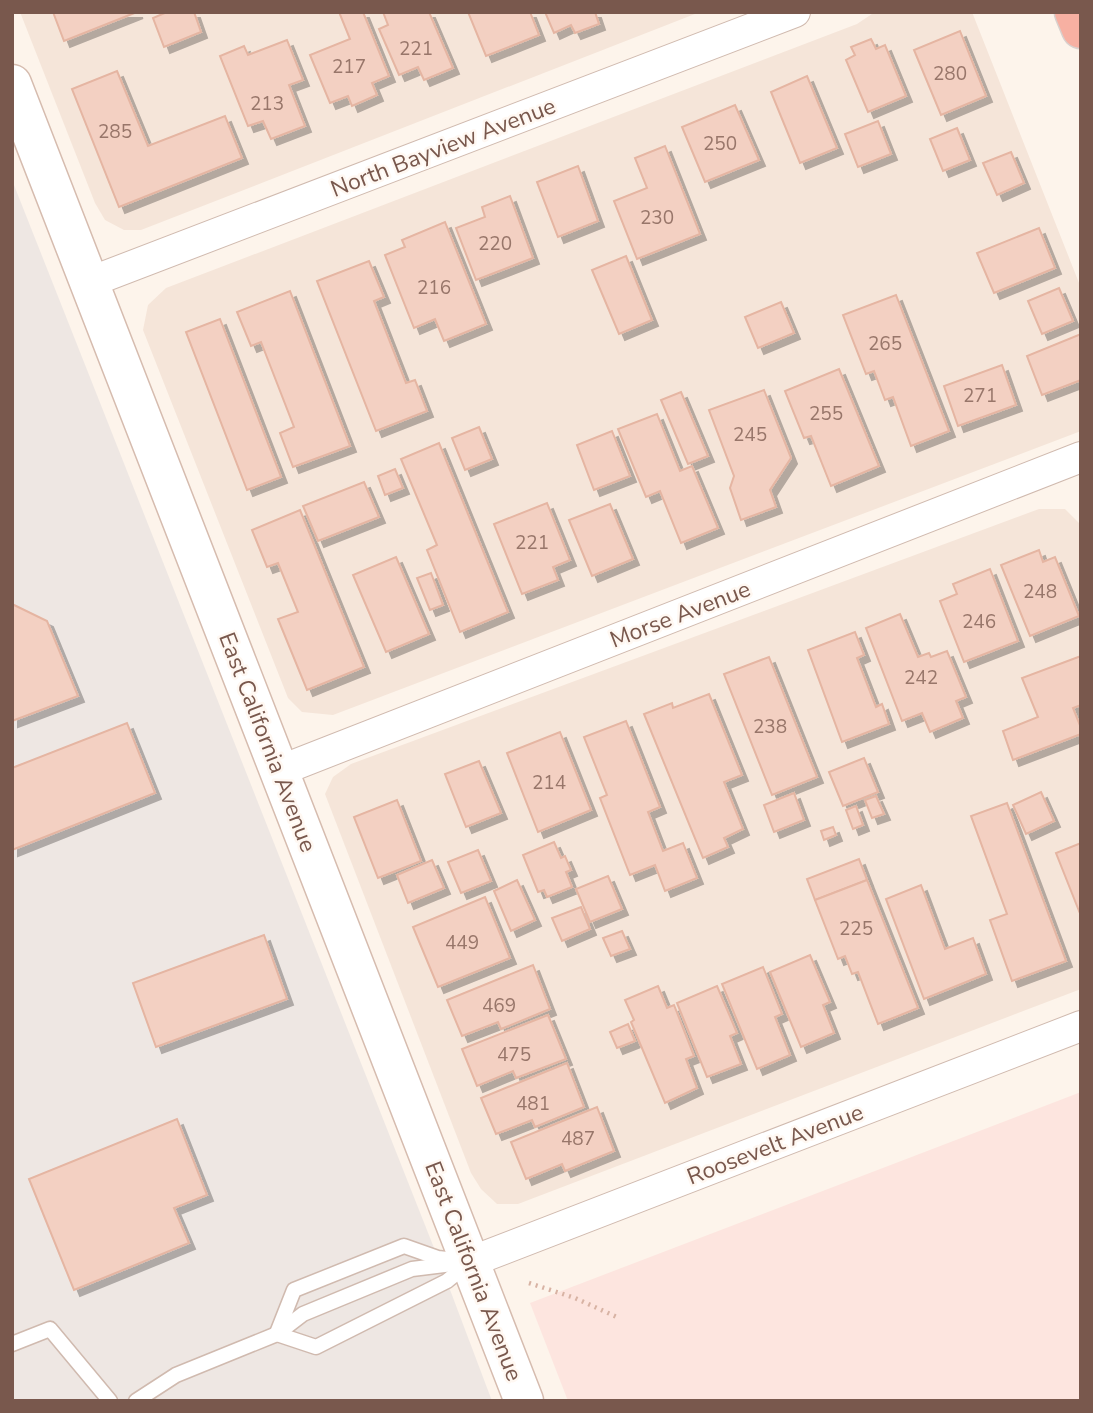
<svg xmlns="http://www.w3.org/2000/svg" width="1093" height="1413" font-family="'Nunito Sans',sans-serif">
<defs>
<filter id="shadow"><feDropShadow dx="6" dy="6" stdDeviation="0" flood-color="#0004"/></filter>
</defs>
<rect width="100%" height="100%" fill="#fdf4eb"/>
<g fill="#f5e5d9">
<polygon points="20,12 700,12 141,230 124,230 105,220 95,203"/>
<polygon points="875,12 972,12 1081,288 1081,431 333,715 302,712 288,698 143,330 148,305 166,288 857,24"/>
<polygon points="1039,509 1065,509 1081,525 1081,989 518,1204 497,1204 481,1189 471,1173 325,794 333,777 351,764"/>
</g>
<polygon fill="#fde5df" points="1081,1092 1081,1401 568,1401 530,1303"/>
<polygon fill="#eee7e3" points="12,180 438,1258 492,1401 12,1401"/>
<g fill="#f3d0c2" stroke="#e5b5a2" stroke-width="2" filter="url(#shadow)">
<polygon points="53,12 137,12 64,41"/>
<polygon points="167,12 194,12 201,32 164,47 153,18"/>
<polygon points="339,12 363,12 389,76 372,83 377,95 352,106 348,96 330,103 310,55 350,39"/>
<polygon points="383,12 429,12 453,68 424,80 418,67 399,75 379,29 388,25"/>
<polygon points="468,12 530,12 539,35 486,56"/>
<polygon points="545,12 595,12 599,24 575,33 571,25 554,33"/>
<polygon points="960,31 986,96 941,115 914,50"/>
<polygon points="871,39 876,49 885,45 906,96 868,112 846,60 855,55 851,47"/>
<polygon points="287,40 303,80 289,85 305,126 271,139 263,121 248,126 220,56 244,46 248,55"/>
<polygon points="117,71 148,146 225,116 242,158 119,207 72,89"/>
<polygon points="807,76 837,148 800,163 771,92"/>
<polygon points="735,105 759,160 705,182 682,127"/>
<polygon points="878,121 891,154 858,167 845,134"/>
<polygon points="957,128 970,160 943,171 930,139"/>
<polygon points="665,146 700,234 637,259 614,201 647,188 635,158"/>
<polygon points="1011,152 1024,183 997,195 983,163"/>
<polygon points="578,166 598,221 558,237 537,182"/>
<polygon points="510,196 533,258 476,280 456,228 485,217 482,207"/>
<polygon points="445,222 486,324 444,341 435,319 414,328 385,255 405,247 402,240"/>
<polygon points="1039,228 1055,268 994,293 977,253"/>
<polygon points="626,256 652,320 619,334 592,270"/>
<polygon points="369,261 384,297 374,301 406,383 415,380 427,411 376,431 317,281"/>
<polygon points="1059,288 1073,321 1042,334 1028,301"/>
<polygon points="290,291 350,446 293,467 280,433 294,427 261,342 251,346 237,312"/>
<polygon points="896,295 949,431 911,446 893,397 885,400 874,371 866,374 843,315"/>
<polygon points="781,302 794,333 758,348 745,317"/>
<polygon points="220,319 281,477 247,490 186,332"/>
<polygon points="1081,334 1081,380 1042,395 1027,356"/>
<polygon points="1002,365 1016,405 958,426 944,386"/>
<polygon points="839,369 879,466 831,486 811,436 804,438 785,391"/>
<polygon points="764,390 791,458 770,490 776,507 741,520 730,488 734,476 709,410"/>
<polygon points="681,392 708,456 688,464 661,400"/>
<polygon points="657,414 680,471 692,466 718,528 681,543 660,491 646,497 618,429"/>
<polygon points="479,427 492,459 465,470 452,438"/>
<polygon points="612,431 630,476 594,490 577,445"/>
<polygon points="439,443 508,612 460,632 427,550 437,545 401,459"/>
<polygon points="395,469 403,488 385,495 378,476"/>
<polygon points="364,482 379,517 318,541 303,506"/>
<polygon points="547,503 570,560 553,567 558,580 522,594 494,524"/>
<polygon points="610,504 633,559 592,576 569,520"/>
<polygon points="300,510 364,667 307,690 278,619 298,612 278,563 267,567 252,530"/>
<polygon points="1039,550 1043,562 1055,557 1079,616 1030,636 1001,565"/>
<polygon points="396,557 429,634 386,652 353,575"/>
<polygon points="990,569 1018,641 964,662 940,601 957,594 953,584"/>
<polygon points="431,573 443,605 430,610 417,578"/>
<polygon points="12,604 47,621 78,696 12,721"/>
<polygon points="900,614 918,657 929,653 931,657 947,651 966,697 956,701 963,718 930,732 922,713 902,721 866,628"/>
<polygon points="855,632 864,655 857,658 876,707 882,704 889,724 842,742 808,650"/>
<polygon points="1081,656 1081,705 1073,708 1081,728 1081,734 1013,760 1003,731 1038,717 1022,678"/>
<polygon points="769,657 817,777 772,795 724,674"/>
<polygon points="709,694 742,775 724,782 743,829 724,838 728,847 703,858 644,714 672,703 673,708"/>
<polygon points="626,721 660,807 648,812 663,851 683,843 697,878 665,891 655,865 630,875 600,798 607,795 584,737"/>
<polygon points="127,723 155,793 12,850 12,768"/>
<polygon points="560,732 591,810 538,832 507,753"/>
<polygon points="864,758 878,792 843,806 829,772"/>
<polygon points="479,761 501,813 466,827 445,774"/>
<polygon points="1041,792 1054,821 1026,834 1013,805"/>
<polygon points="794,793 804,820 774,832 764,805"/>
<polygon points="876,796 884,814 872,818 865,800"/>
<polygon points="397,800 421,861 378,878 354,817"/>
<polygon points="1007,803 1066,961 1012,981 990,920 1007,914 971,816"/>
<polygon points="856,806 863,825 853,829 846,810"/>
<polygon points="833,827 836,835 824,840 821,831"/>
<polygon points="554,842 561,858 565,856 571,870 566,872 572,887 547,897 544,890 538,892 523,855"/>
<polygon points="1081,843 1081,916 1056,853"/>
<polygon points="478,850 491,881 461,893 448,862"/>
<polygon points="859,859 867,880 815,900 807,879"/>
<polygon points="432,860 444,888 408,903 397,875"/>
<polygon points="608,876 622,909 590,922 576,889"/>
<polygon points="517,880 535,920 511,931 494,891"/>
<polygon points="867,880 918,1008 878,1024 858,972 852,974 845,956 838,959 815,900"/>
<polygon points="921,885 945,949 973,938 986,974 924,999 886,899"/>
<polygon points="485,897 510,958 438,987 413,927"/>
<polygon points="581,907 590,929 562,941 552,918"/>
<polygon points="622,931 630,949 611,956 603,938"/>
<polygon points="264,935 287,999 156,1047 133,983"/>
<polygon points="810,955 830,1002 823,1005 834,1033 801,1047 770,972"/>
<polygon points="533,965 550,1009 501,1029 498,1022 462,1036 447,1000"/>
<polygon points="763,967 782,1014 775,1017 790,1055 757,1069 722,984"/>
<polygon points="658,986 667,1008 674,1005 694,1056 686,1059 697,1088 665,1103 631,1022 634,1020 625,1000"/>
<polygon points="717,986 737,1033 730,1036 741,1064 707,1077 677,1003"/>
<polygon points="548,1015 566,1059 516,1078 513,1071 477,1086 462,1049"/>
<polygon points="628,1024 635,1041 617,1048 610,1032"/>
<polygon points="567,1063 584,1107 535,1127 532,1120 496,1134 481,1098"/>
<polygon points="597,1107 614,1151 565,1171 562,1164 526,1179 511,1142"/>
<polygon points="177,1119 207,1195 174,1208 189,1243 74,1290 29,1179"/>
</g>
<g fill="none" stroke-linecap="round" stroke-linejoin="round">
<defs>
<g id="lane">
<polyline points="277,1333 294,1290 404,1246 438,1258 455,1260"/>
<polyline points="277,1334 316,1347 447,1281 469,1263"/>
<polyline points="12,1344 50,1329 110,1401"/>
<polyline points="136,1401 176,1375 277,1334 303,1314 412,1269 469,1262"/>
</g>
<g id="street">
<polyline points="90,282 795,12"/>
<polyline points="279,771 1081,457"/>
<polyline points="470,1262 1081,1026"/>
</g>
<polyline id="secondary" points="12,84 524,1401"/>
<polyline id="highway" points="1074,12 1081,29"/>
</defs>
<use href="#lane" stroke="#d0baaf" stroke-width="17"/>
<use href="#street" stroke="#d0baaf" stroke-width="32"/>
<use href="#secondary" stroke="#d6bcaf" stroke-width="41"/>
<use href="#highway" stroke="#d9d0cd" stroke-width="41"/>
<polyline stroke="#d8b3a4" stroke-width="4.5" stroke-dasharray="2 5" stroke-linecap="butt" points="529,1283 575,1298 619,1318"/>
<use href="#lane" stroke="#fff" stroke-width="14"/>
<use href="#street" stroke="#fff" stroke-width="30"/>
<use href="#secondary" stroke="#fff" stroke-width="38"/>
<use href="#highway" stroke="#f7b0a2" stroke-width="38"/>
</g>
<g text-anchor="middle" stroke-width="5" stroke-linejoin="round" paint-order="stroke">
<g font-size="19" fill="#98766a">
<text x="416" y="55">221</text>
<text x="349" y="73">217</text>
<text x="950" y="80">280</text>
<text x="267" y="110">213</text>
<text x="115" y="138">285</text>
<text x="720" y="150">250</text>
<text x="657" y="224">230</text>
<text x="495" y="250">220</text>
<text x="434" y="294">216</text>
<text x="885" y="350">265</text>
<text x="980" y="402">271</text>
<text x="826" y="420">255</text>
<text x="750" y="441">245</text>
<text x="532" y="549">221</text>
<text x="1040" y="598">248</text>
<text x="979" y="628">246</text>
<text x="921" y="684">242</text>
<text x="770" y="733">238</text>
<text x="549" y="789">214</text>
<text x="856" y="935">225</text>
<text x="462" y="949">449</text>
<text x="499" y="1012">469</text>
<text x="514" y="1061">475</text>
<text x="533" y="1110">481</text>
<text x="578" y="1145">487</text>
</g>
<g font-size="23" fill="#79584d" stroke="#fff8f2">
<text transform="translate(443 147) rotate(-21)" y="8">North Bayview Avenue</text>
<text transform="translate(680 614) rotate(-21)" y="8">Morse Avenue</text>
<text transform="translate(268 742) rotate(69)" y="8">East California Avenue</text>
<text transform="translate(775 1144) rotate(-21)" y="8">Roosevelt Avenue</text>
<text transform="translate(474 1271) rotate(69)" y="8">East California Avenue</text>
</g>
</g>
<rect width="1093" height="1413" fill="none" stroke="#79584d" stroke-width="28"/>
</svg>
